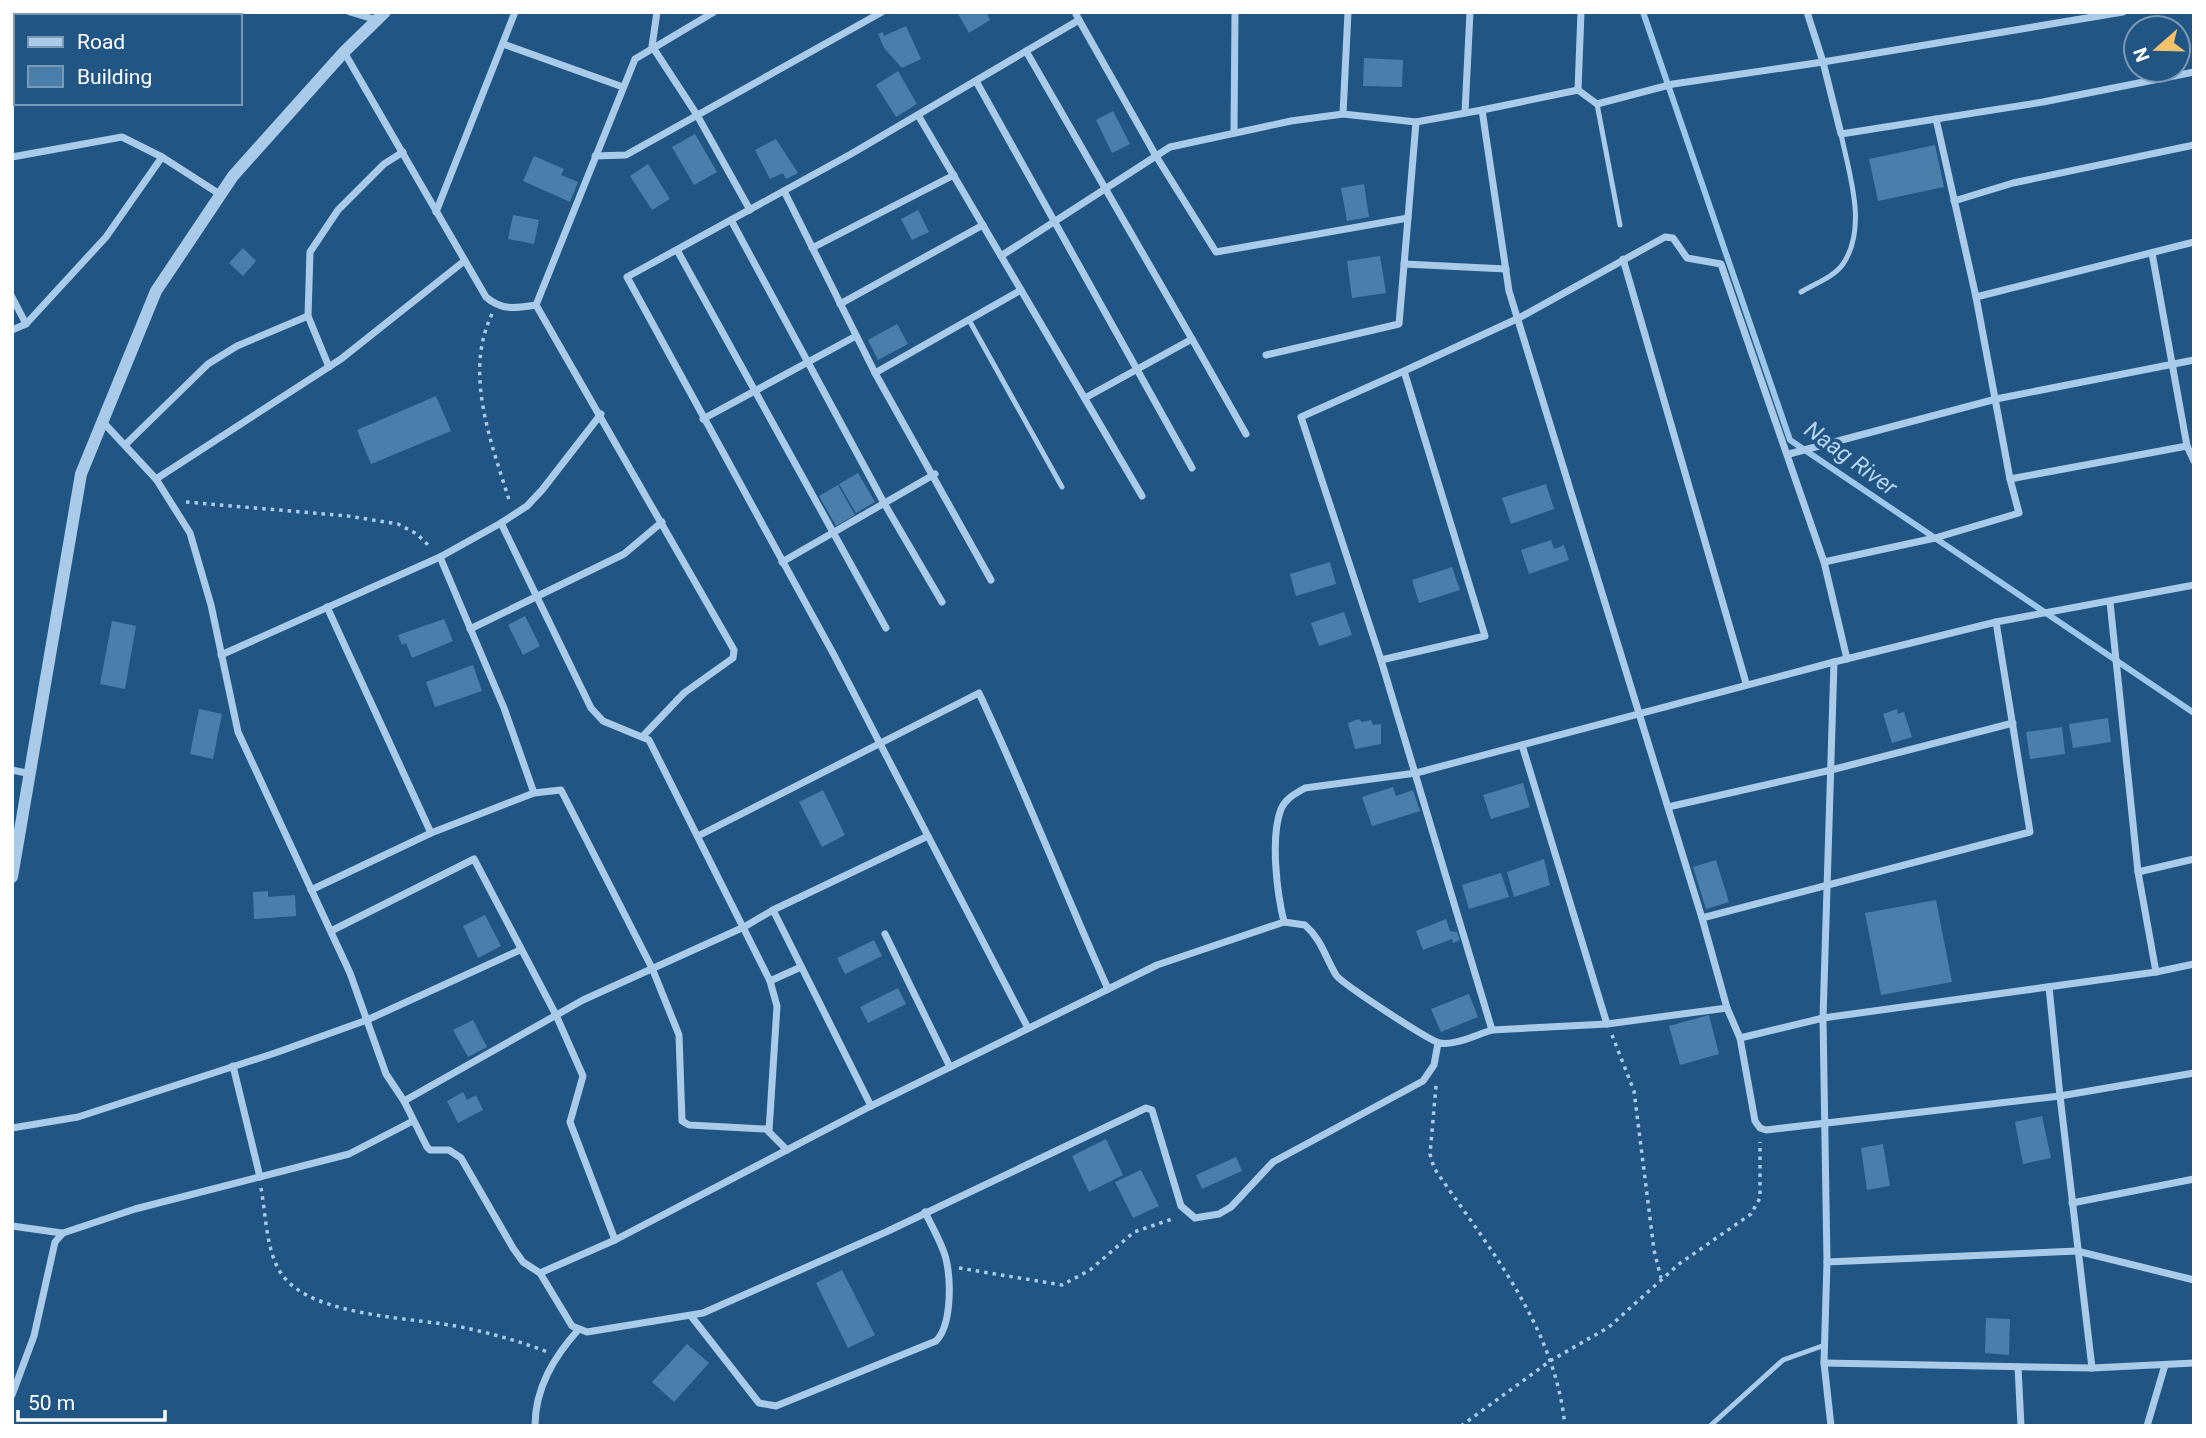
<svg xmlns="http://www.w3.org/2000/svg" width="2206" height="1438" font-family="Roboto,sans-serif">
<rect width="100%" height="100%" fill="#215584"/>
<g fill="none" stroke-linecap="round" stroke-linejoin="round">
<polyline stroke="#9dc7ea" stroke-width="6" points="1643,12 1790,440 2194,713"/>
</g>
<g fill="#4a7fac">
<polygon points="957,12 986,12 990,20 969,33"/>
<polygon points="906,26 921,59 902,68 884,48 878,34 883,32 884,36"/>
<polygon points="1364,58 1403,60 1402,87 1363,86"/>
<polygon points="898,71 917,104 896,117 876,85"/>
<polygon points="1113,111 1130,144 1112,153 1096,120"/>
<polygon points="695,134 717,172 694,185 672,147"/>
<polygon points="776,139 798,173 786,179 783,173 770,179 755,150"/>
<polygon points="1935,145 1944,187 1878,201 1869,159"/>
<polygon points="534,156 564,169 561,175 578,182 570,202 523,181"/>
<polygon points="648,164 670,199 652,210 630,176"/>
<polygon points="1364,184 1369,217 1347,221 1341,188"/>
<polygon points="918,210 929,232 912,240 901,219"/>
<polygon points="513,215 539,220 534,244 508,239"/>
<polygon points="243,248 256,261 243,276 229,263"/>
<polygon points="1380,256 1386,293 1352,298 1347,261"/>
<polygon points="897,324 908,344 878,360 868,340"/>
<polygon points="436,396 451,431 371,464 357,430"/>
<polygon points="858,473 875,502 856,513 839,484"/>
<polygon points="1546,484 1554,509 1511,524 1502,498"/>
<polygon points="838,485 855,515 836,526 819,496"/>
<polygon points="1551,540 1554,549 1564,545 1569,560 1529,574 1521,550"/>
<polygon points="1330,562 1336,584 1296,596 1290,574"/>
<polygon points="1452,567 1460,590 1419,603 1412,580"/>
<polygon points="1344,612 1352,635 1319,646 1311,623"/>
<polygon points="525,616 540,646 523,655 508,625"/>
<polygon points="444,619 453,641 412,658 406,643 402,645 398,635"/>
<polygon points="112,621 136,626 125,689 100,684"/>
<polygon points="473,665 482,691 435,707 426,682"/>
<polygon points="199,709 222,714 213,759 190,754"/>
<polygon points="1897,709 1898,714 1904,712 1912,737 1892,743 1883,714"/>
<polygon points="2108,718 2111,742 2073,748 2069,724"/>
<polygon points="1359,719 1362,722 1371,720 1373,725 1381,724 1381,744 1355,749 1348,723"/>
<polygon points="2062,727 2065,754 2030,759 2026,732"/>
<polygon points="1523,783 1530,807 1491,819 1483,795"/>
<polygon points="1393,787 1396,796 1413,790 1420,811 1372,826 1362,797"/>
<polygon points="823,790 845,835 822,847 799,802"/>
<polygon points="1544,859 1550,885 1514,897 1507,872"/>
<polygon points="1716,860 1729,902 1706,909 1693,867"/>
<polygon points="1501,873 1509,897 1469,909 1462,885"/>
<polygon points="268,891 268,897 295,895 296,916 254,919 253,892"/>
<polygon points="1936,900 1952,982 1881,995 1865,913"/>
<polygon points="485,915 501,946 478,958 463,926"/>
<polygon points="1446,919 1450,931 1457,932 1460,940 1453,943 1452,939 1423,950 1416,931"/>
<polygon points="874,940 882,956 845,974 837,958"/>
<polygon points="898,988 906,1004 868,1023 860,1007"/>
<polygon points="1469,994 1478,1017 1441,1032 1431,1009"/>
<polygon points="1709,1015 1719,1054 1680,1065 1669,1026"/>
<polygon points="473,1020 487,1047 468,1057 453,1030"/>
<polygon points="463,1092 467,1100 476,1095 483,1110 458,1123 447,1101"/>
<polygon points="2042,1116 2051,1158 2023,1164 2015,1122"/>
<polygon points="1106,1139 1123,1175 1089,1192 1072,1156"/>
<polygon points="1883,1144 1890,1186 1867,1190 1861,1148"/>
<polygon points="1236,1157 1242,1171 1202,1189 1196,1175"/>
<polygon points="1141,1170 1159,1206 1133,1218 1115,1182"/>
<polygon points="842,1270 875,1335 848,1348 816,1283"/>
<polygon points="1986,1318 2010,1319 2009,1355 1985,1353"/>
<polygon points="687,1344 709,1363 674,1402 652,1382"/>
</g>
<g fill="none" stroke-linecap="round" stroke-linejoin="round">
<g stroke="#a9cbe9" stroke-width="3.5" stroke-dasharray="3.5 5" stroke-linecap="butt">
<path d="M 492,314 C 463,374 492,444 510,503"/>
<polyline points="186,502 348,516 398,524 417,534 431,548"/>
<polyline points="1612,1035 1634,1091 1654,1250 1661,1278"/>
<path d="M 1436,1086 L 1430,1154 L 1434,1168 C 1488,1247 1555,1326 1565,1426"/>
<path d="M 261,1188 C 266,1215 266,1254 283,1276 C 315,1318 416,1317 466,1328 C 494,1334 521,1342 548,1352"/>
<polyline points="959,1268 1062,1285 1090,1270 1134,1232 1175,1218"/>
<polyline points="1461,1426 1550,1361 1609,1327 1679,1264 1751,1214 1760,1198 1760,1142"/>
</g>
<g stroke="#a9cbe9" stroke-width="5">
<polyline points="1597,104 1620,225"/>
<path d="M 1801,292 C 1814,284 1834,277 1843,264 C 1868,227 1849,174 1841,134"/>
<polyline points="969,320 1062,487"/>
<polyline points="1710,1426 1783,1360 1825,1345"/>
</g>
<g stroke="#a9cbe9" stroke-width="7">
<polyline points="350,12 377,20"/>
<polyline points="657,12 652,46 697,115 750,210"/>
<polyline points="1348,12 1343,114 1416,122 1482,110 1509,291 1702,918 1727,1008 1740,1038 1823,1018 1827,1262 1824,1363 1831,1426"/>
<polyline points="1807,12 1823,62 2123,12"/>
<polyline points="154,16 155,12"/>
<polyline points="232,16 233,12"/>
<polyline points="1079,20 1156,156 1216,252 1408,218 1399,324 1266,355"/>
<polyline points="503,44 623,87"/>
<polyline points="1026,51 1192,339 1085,398"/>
<path d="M 344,52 L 486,297 C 502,311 516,308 536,305"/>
<polyline points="976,81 1192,468"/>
<polyline points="1578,90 1581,12"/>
<polyline points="1482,110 1578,90 1597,104 1673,84 1823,62 1841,134 2043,102 2194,72"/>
<polyline points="1465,112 1470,12"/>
<polyline points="918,115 1001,256"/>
<polyline points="1936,119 1976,297 2194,242"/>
<polyline points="1234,133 1235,12"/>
<polyline points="595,156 626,155 882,12"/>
<polyline points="12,157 122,137 162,157 106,237 26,324 12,330"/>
<polyline points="162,157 221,195"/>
<polyline points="784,191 875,373 991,580"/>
<polyline points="1954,201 2013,183 2194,145"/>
<polyline points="436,212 515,12"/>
<polyline points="1408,218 1416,122"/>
<polyline points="731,220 884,503 942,602"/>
<polyline points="812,248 954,175"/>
<polyline points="677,250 886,628"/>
<polyline points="1623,259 1746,683"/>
<polyline points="1404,264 1506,269"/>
<polyline points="12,297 26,324"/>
<polyline points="840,304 983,225"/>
<polyline points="1192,339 1246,434"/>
<polyline points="329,367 308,316 310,252 338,210 384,164 403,152"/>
<polyline points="1404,371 1301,417 1381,660 1485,636 1404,371 1519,318 1665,237 1673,238 1687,258 1721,264 1824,562"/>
<polyline points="875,373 1021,290"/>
<polyline points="703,419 856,336"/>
<polyline points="103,422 156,479 190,533 211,605 238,732 350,973 386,1074 404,1101 583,1000 744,927 773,910 928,836 834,655 627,277 851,154 1079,20 1075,12"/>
<polyline points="125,445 208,364 237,346 308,316"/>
<polyline points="2187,446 2194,461"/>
<polyline points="1789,454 1996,399 2194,360"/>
<polyline points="156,479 341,359 463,262"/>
<polyline points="2010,479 2187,446 2152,253"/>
<polyline points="1142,496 1001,256 1170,147 1291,121 1343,114"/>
<polyline points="501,523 591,708 603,721 649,740 770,981 777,1006 769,1131"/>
<polyline points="440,557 504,708 534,793 561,790 652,968 679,1035 682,1121 689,1125 766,1129 787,1150"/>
<polyline points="782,562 935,474"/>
<polyline points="2110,602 2138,872 2156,972"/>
<polyline points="327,607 431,833"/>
<polyline points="470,629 624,554 662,522"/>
<polyline points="221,655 440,557 501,523 527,506 542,490 601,414"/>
<polyline points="1847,659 1824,562 1935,538 2019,513 2010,479 1976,297"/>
<polyline points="1381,660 1492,1030 1607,1024 1522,745"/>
<polyline points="1834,662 1996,622 2194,585"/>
<polyline points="644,735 684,693 733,658 734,650 536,305 635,59 714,12"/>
<polyline points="12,770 31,774"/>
<polyline points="1668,807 1831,770 2013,723"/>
<path d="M 698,836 L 979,693 C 1025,791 1064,891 1108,989"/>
<polyline points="928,836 1028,1028"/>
<polyline points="2138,872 2194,859"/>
<polyline points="311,890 431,833 534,793"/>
<polyline points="773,910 871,1106"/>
<polyline points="1702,918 2030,832 1996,622"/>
<path d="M 1284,922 C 1277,893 1270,838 1281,809 C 1286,798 1295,794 1305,788 L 1416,773 L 1834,662 L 1823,1018 L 2156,972 L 2194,964"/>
<path d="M 331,931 L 474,859 L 556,1015 L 583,1076 L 570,1122 L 615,1240 L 871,1106 L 1157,965 L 1284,922 L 1305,925 C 1322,940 1325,957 1336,975 C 1341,983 1431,1042 1440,1043 C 1455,1046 1478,1034 1492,1030"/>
<polyline points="885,934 950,1067"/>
<polyline points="770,981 801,967"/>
<polyline points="1607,1024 1727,1008"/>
<polyline points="1740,1038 1755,1121 1760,1128 1766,1130 2060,1096 2049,987"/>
<polyline points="233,1066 260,1177"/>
<polyline points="404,1101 427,1147 430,1150 449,1150 461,1158 513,1248 523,1262 540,1273 572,1326 587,1332 703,1313 886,1232 1146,1108 1152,1110 1181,1206 1195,1218 1219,1214 1231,1207 1273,1162 1423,1081 1434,1065 1438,1043"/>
<polyline points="12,1128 78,1117 275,1053 367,1020 520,950"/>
<polyline points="2072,1203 2194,1179"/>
<polyline points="12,1226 62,1233"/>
<polyline points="1827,1262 2077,1251 2194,1280"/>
<polyline points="540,1273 615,1240"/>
<path d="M 691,1316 L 759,1403 L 776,1406 L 936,1341 C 952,1325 951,1280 946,1259 C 942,1243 932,1227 925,1212"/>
<polyline points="1824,1363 2092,1368 2194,1363"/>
<polyline points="2018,1367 2021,1426"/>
<polyline points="2092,1368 2060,1096 2194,1073"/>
<polyline points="12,1395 34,1336 55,1242 63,1233 135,1209 349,1154 413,1121"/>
<path d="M 535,1426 C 535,1388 554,1357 578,1330"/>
<polyline points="2147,1426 2165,1365"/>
</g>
<polyline stroke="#a9cbe9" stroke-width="12" points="12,877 81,474 156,291 233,176 344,52 385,12"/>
</g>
<g text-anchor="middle" stroke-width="7" stroke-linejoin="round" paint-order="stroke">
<g font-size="23" font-style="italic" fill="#b5d5f0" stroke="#215584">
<text transform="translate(1851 458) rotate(36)" y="8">Naag River</text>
</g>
</g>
<rect width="2206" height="1438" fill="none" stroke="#ffffff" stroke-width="28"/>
<rect x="14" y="14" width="228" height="91" fill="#215584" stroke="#7a99b5" stroke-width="2"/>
<rect x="28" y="37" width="35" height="10" fill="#a9cbe9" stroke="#7a99b5" stroke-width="2"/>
<text x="77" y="49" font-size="21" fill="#ffffff">Road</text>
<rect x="28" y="66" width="35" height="21" fill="#4a7fac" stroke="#7a99b5" stroke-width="2"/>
<text x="77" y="84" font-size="21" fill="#ffffff">Building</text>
<g transform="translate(2157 49) rotate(250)"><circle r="33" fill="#215584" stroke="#7a99b5" stroke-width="2"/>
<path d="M0-5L12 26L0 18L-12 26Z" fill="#f5c16b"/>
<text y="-10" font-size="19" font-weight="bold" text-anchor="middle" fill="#ffffff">N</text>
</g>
<path d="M18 1410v10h147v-10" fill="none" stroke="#ffffff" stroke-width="3.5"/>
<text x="28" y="1410" font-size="21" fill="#ffffff" stroke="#215584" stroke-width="5" paint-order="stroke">50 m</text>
</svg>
